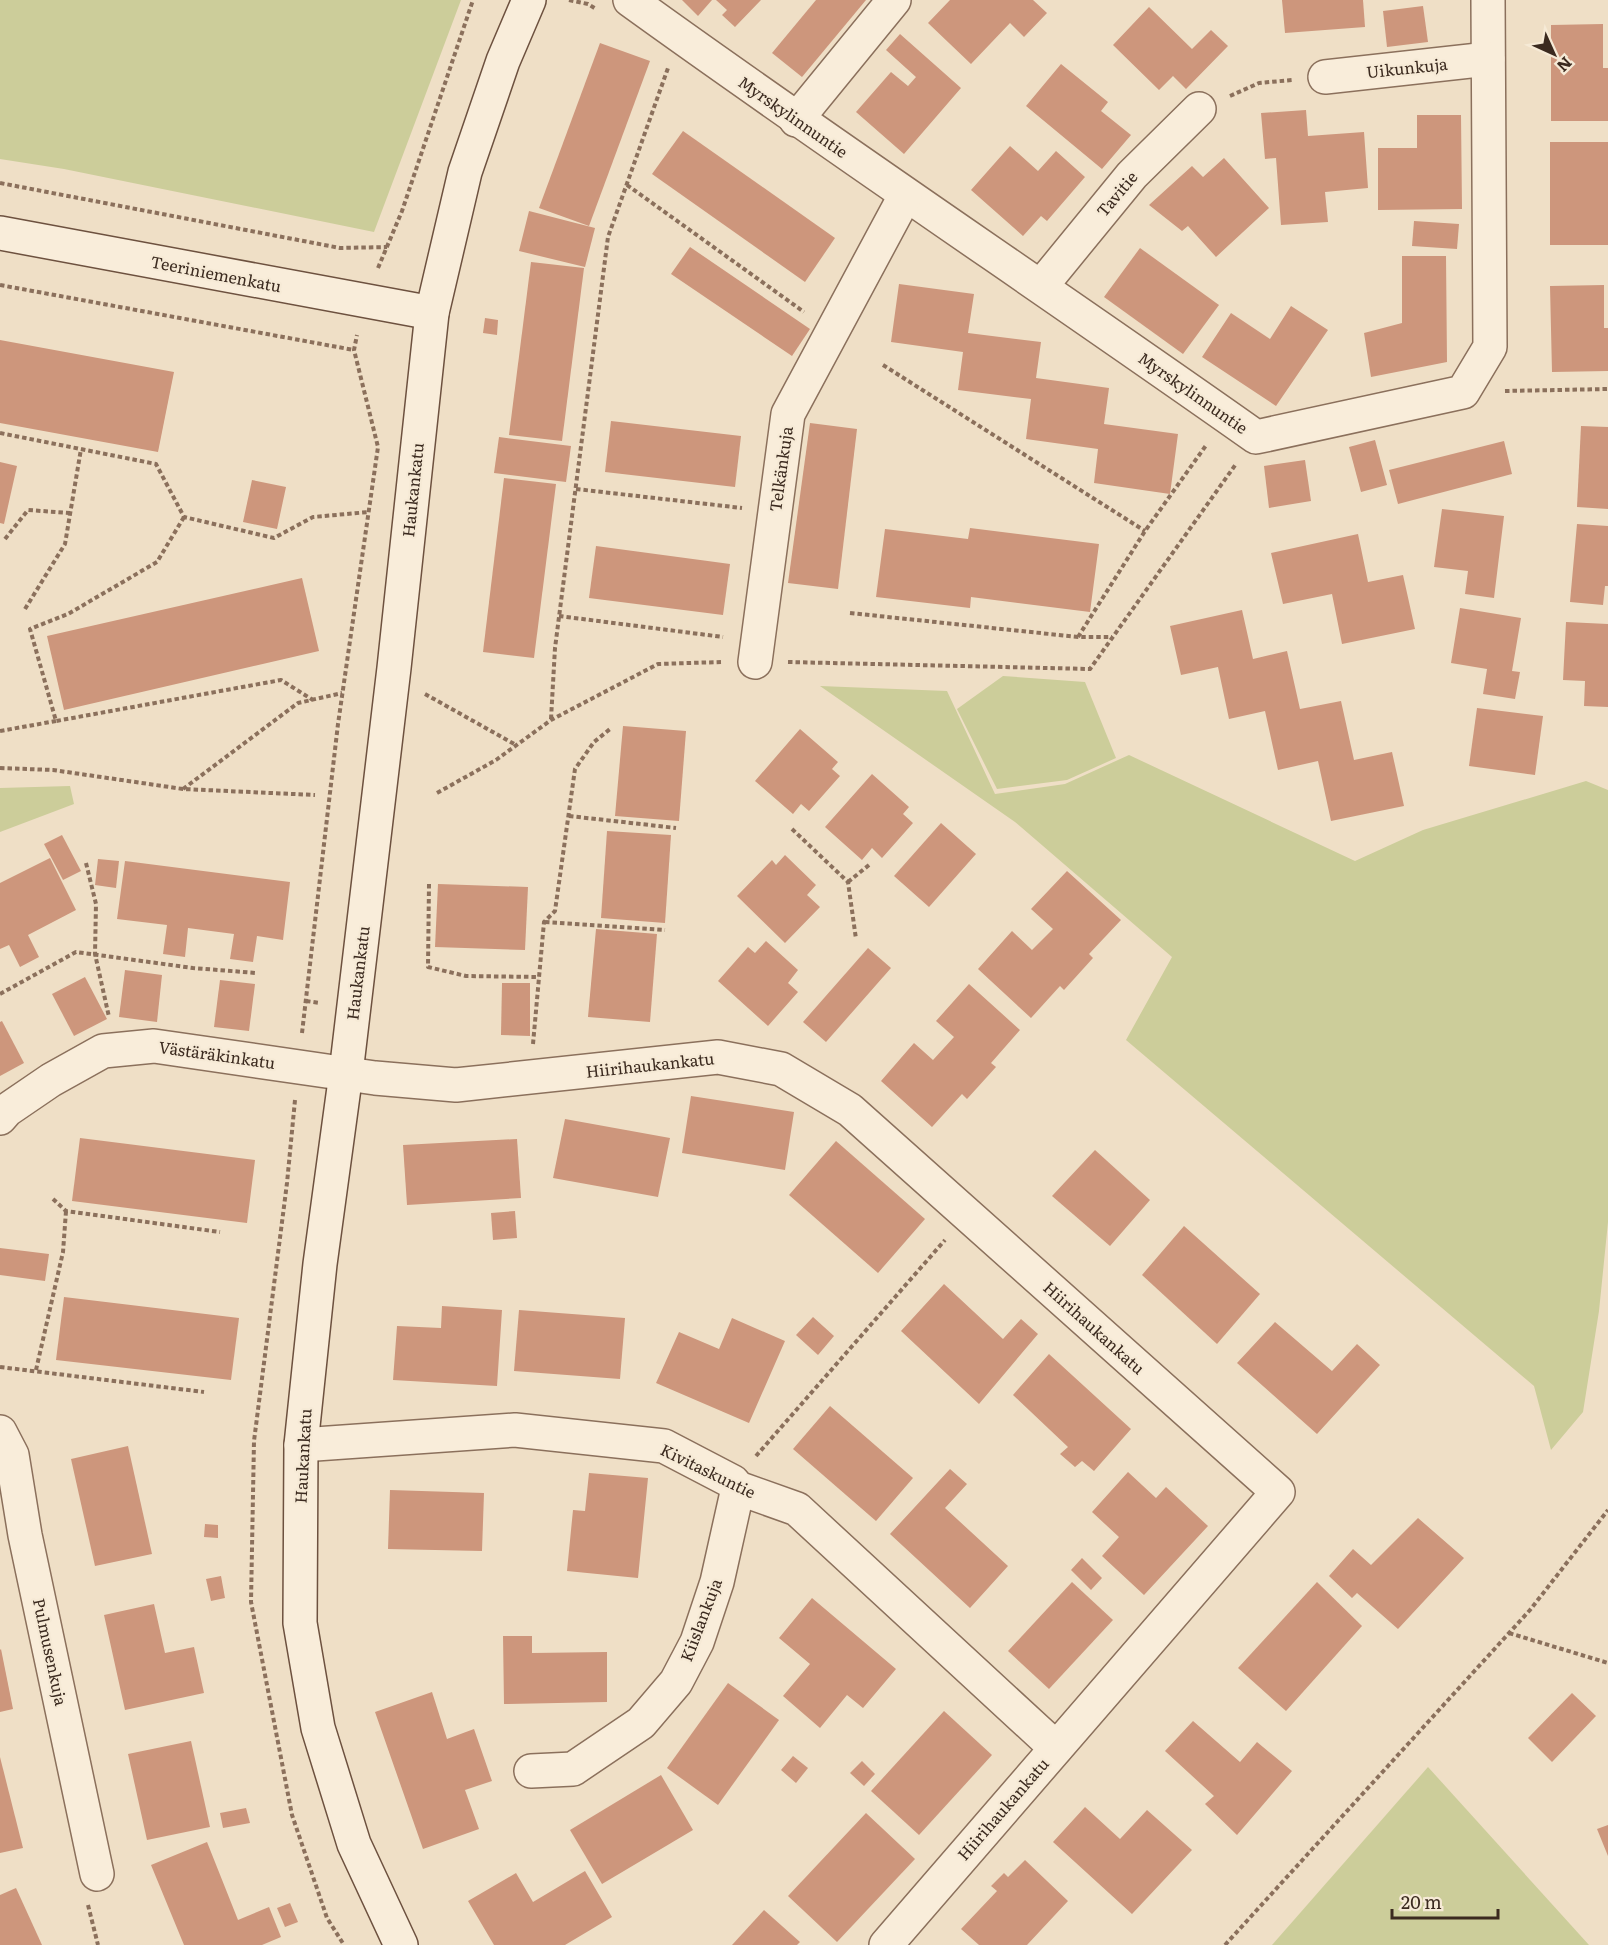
<svg xmlns="http://www.w3.org/2000/svg" width="1608" height="1945" font-family="Literata,serif">
<rect width="100%" height="100%" fill="#efdfc6"/>
<g fill="#cccd9a">
<polygon points="0,0 461,0 374,232 64,169 0,159"/>
<polygon points="1003,676 1085,682 1116,758 1067,780 997,789 957,709"/>
<polygon points="820,686 947,691 995,794 1065,784 1129,755 1355,861 1423,830 1586,781 1608,790 1608,1222 1599,1311 1583,1412 1551,1450 1534,1386 1126,1040 1172,957 1015,822"/>
<polygon points="70,786 74,804 0,832 0,788"/>
<polygon points="1428,1767 1589,1945 1272,1945"/>
</g>
<g fill="#cd967c">
<polygon points="682,0 712,0 698,16"/>
<polygon points="716,0 761,0 735,27 722,15 727,10"/>
<polygon points="816,0 866,0 802,77 772,53"/>
<polygon points="950,0 1033,0 1047,13 1024,37 1010,23 971,64 928,23"/>
<polygon points="1282,0 1363,0 1365,27 1285,33"/>
<polygon points="1423,6 1428,42 1387,47 1383,11"/>
<polygon points="1149,7 1192,49 1211,30 1228,46 1186,89 1173,76 1159,90 1113,45"/>
<polygon points="1603,24 1603,68 1608,68 1608,121 1551,121 1551,25"/>
<polygon points="900,34 961,88 904,154 856,112 891,72 908,86 916,77 886,50"/>
<polygon points="600,43 650,61 589,226 539,208"/>
<polygon points="1061,64 1108,102 1101,111 1131,135 1102,169 1026,106"/>
<polygon points="1306,110 1308,136 1364,132 1368,188 1325,192 1328,222 1281,225 1276,158 1265,159 1261,113"/>
<polygon points="1417,115 1461,115 1462,209 1378,210 1378,148 1417,148"/>
<polygon points="683,131 835,238 805,282 652,174"/>
<rect x="1550" y="142" width="58" height="103"/>
<polygon points="1010,146 1038,171 1056,151 1085,177 1047,221 1041,216 1023,236 971,190"/>
<polygon points="1224,158 1269,208 1216,257 1188,226 1182,231 1149,205 1192,166 1203,177"/>
<polygon points="529,211 595,228 585,267 519,251"/>
<polygon points="1414,221 1459,224 1457,249 1412,246"/>
<polygon points="690,247 810,329 792,356 671,274"/>
<polygon points="1140,248 1219,305 1183,354 1104,297"/>
<polygon points="1402,256 1446,256 1447,362 1371,377 1364,333 1402,323"/>
<polygon points="531,262 584,268 562,441 509,435"/>
<polygon points="899,284 974,294 968,333 1041,342 1036,378 1109,388 1104,424 1178,434 1170,494 1094,483 1098,449 1026,439 1031,399 958,390 963,352 891,342"/>
<polygon points="1604,285 1604,328 1608,328 1608,371 1552,372 1550,286"/>
<polygon points="1291,306 1328,330 1276,406 1202,357 1231,313 1270,339"/>
<polygon points="485,318 498,320 497,335 483,333"/>
<polygon points="0,340 174,372 158,452 0,423"/>
<polygon points="611,421 741,436 735,487 605,472"/>
<polygon points="810,423 857,429 838,589 788,583"/>
<polygon points="1581,426 1608,427 1608,509 1577,507"/>
<polygon points="499,437 571,446 566,482 494,473"/>
<polygon points="1375,440 1387,485 1361,492 1349,447"/>
<polygon points="1504,441 1512,474 1398,504 1389,470"/>
<polygon points="1305,460 1311,501 1269,508 1264,466"/>
<polygon points="0,462 17,466 4,524 0,523"/>
<polygon points="504,478 556,484 534,658 483,652"/>
<polygon points="252,480 286,487 277,529 243,522"/>
<polygon points="1442,509 1504,516 1494,598 1465,594 1468,571 1434,567"/>
<polygon points="1577,524 1608,526 1608,586 1605,586 1603,605 1570,602"/>
<polygon points="970,528 1099,544 1090,612 971,597 970,608 876,597 885,529 968,539"/>
<polygon points="1358,534 1368,582 1403,575 1415,629 1342,644 1332,594 1283,604 1271,553"/>
<polygon points="596,546 730,564 723,615 589,598"/>
<polygon points="302,578 319,651 64,710 47,636"/>
<polygon points="1460,608 1521,618 1512,671 1520,672 1515,699 1483,694 1487,669 1451,663"/>
<polygon points="1242,610 1253,659 1287,651 1300,709 1341,701 1354,760 1392,752 1404,806 1331,821 1318,761 1278,770 1265,711 1229,719 1218,667 1181,675 1170,626"/>
<polygon points="1566,622 1608,624 1608,707 1584,706 1585,681 1563,680"/>
<polygon points="1477,708 1543,716 1535,775 1469,766"/>
<polygon points="623,726 686,731 679,821 615,816"/>
<polygon points="800,729 838,762 832,769 840,776 809,811 801,804 793,814 755,781"/>
<polygon points="872,774 909,807 903,814 913,823 882,858 872,848 862,860 825,827"/>
<polygon points="941,823 976,854 929,907 894,876"/>
<polygon points="607,831 671,835 665,923 601,918"/>
<polygon points="62,835 81,871 63,880 44,844"/>
<polygon points="785,855 816,885 807,895 820,907 785,943 737,896 772,860 776,865"/>
<polygon points="50,858 76,910 28,935 39,957 20,967 9,945 0,949 0,883"/>
<polygon points="98,859 119,861 116,888 95,885"/>
<polygon points="125,861 290,882 283,940 257,936 253,962 230,959 234,934 188,928 185,957 163,954 167,925 117,919"/>
<polygon points="1067,871 1121,920 1089,954 1093,958 1064,990 1060,986 1031,1018 978,969 1012,931 1032,950 1053,929 1031,909"/>
<polygon points="438,884 528,887 525,950 435,947"/>
<polygon points="596,929 657,934 650,1022 588,1017"/>
<polygon points="766,941 798,970 788,983 798,992 768,1026 718,981 748,947 755,953"/>
<polygon points="868,948 891,968 826,1042 803,1022"/>
<polygon points="125,970 162,975 157,1022 119,1017"/>
<polygon points="85,977 107,1019 74,1036 52,994"/>
<polygon points="220,980 255,984 249,1031 214,1027"/>
<polygon points="502,983 530,983 530,1036 501,1035"/>
<polygon points="969,984 1020,1030 991,1063 996,1067 967,1099 962,1094 932,1127 881,1081 914,1043 933,1060 954,1037 936,1021"/>
<polygon points="2,1021 24,1063 0,1076 0,1022"/>
<polygon points="691,1096 794,1112 785,1170 682,1153"/>
<polygon points="565,1119 670,1138 658,1197 553,1178"/>
<polygon points="80,1138 255,1160 247,1223 72,1201"/>
<polygon points="517,1139 521,1198 407,1205 403,1145"/>
<polygon points="836,1141 925,1219 878,1273 789,1195"/>
<polygon points="1095,1150 1150,1200 1110,1246 1052,1196"/>
<polygon points="515,1211 517,1238 493,1240 491,1213"/>
<polygon points="1184,1226 1260,1294 1217,1344 1142,1275"/>
<polygon points="0,1248 49,1254 45,1281 0,1275"/>
<polygon points="944,1284 1003,1339 1021,1319 1038,1334 979,1404 901,1331"/>
<polygon points="64,1297 239,1318 231,1380 56,1360"/>
<polygon points="442,1306 502,1310 497,1386 393,1380 397,1326 441,1328"/>
<polygon points="519,1310 625,1318 620,1379 514,1371"/>
<polygon points="813,1317 834,1336 818,1355 796,1335"/>
<polygon points="732,1318 785,1341 749,1423 656,1383 679,1332 719,1349"/>
<polygon points="1275,1322 1332,1371 1357,1344 1380,1365 1317,1434 1237,1363"/>
<polygon points="1049,1354 1131,1429 1094,1471 1082,1461 1075,1467 1060,1454 1068,1447 1013,1395"/>
<polygon points="830,1406 913,1478 876,1521 793,1449"/>
<polygon points="128,1446 152,1554 95,1566 71,1459"/>
<polygon points="950,1469 967,1484 945,1508 1008,1566 970,1608 890,1534"/>
<polygon points="1128,1472 1156,1498 1166,1487 1208,1526 1144,1595 1102,1556 1119,1537 1092,1512"/>
<polygon points="589,1473 648,1478 638,1578 567,1571 573,1510 585,1511"/>
<polygon points="390,1490 484,1493 482,1551 388,1549"/>
<polygon points="1418,1518 1464,1558 1398,1629 1357,1593 1352,1598 1329,1576 1353,1549 1371,1565"/>
<polygon points="205,1524 218,1525 218,1538 204,1537"/>
<polygon points="1082,1558 1102,1578 1091,1590 1071,1570"/>
<polygon points="221,1576 225,1598 211,1601 206,1579"/>
<polygon points="1072,1582 1113,1620 1049,1689 1008,1651"/>
<polygon points="1317,1582 1362,1626 1286,1711 1238,1668"/>
<polygon points="812,1598 896,1669 863,1708 847,1695 820,1728 783,1696 810,1664 779,1638"/>
<polygon points="154,1604 165,1653 194,1647 204,1693 125,1710 104,1615"/>
<polygon points="503,1636 532,1636 532,1653 607,1652 607,1702 504,1704"/>
<polygon points="1,1649 13,1709 0,1712 0,1650"/>
<polygon points="728,1683 779,1720 718,1805 667,1768"/>
<polygon points="432,1692 447,1739 474,1729 492,1781 465,1790 479,1829 423,1849 375,1712"/>
<polygon points="1572,1693 1596,1716 1552,1762 1528,1738"/>
<polygon points="944,1711 992,1755 919,1835 871,1791"/>
<polygon points="1193,1721 1240,1762 1257,1742 1292,1771 1237,1835 1205,1804 1214,1796 1165,1751"/>
<polygon points="191,1741 210,1827 147,1840 128,1754"/>
<polygon points="793,1756 808,1768 796,1783 781,1770"/>
<polygon points="0,1757 23,1848 0,1853"/>
<polygon points="862,1761 875,1774 864,1786 850,1773"/>
<polygon points="661,1775 693,1830 602,1884 570,1830"/>
<polygon points="1085,1807 1120,1839 1147,1810 1192,1850 1132,1914 1053,1842"/>
<polygon points="246,1808 250,1823 223,1828 220,1813"/>
<polygon points="866,1813 915,1859 837,1942 788,1896"/>
<polygon points="1608,1825 1608,1856 1597,1829"/>
<polygon points="207,1842 238,1920 269,1907 281,1937 262,1945 184,1945 151,1865"/>
<polygon points="1025,1860 1068,1901 1027,1945 979,1945 961,1929 997,1891 991,1886 1004,1873 1008,1877"/>
<polygon points="585,1871 612,1917 565,1945 494,1945 468,1901 516,1873 533,1902"/>
<polygon points="16,1888 42,1945 0,1945 0,1895"/>
<polygon points="290,1903 298,1922 285,1927 277,1908"/>
<polygon points="764,1910 800,1942 797,1945 732,1945"/>
</g>
<g fill="none" stroke-linecap="round" stroke-linejoin="round">
<defs>
<g id="street">
<path d="M 630,0 C 836,149 1048,290 1256,437 L 1463,392 L 1490,347 L 1488,0"/>
<polyline points="1325,77 1488,59"/>
<polyline points="796,120 894,0"/>
<polyline points="1042,285 1132,175 1199,109"/>
<polyline points="755,662 788,414 905,196"/>
<polyline points="0,1118 7,1110 51,1080 103,1051 154,1046 375,1078 456,1085 718,1057 781,1069 850,1110 1278,1492 886,1945"/>
<polyline points="0,1432 12,1455 25,1535 97,1874"/>
<polyline points="301,1445 515,1430 664,1446 733,1482 738,1488 797,1509 1056,1748"/>
<polyline points="531,1771 573,1769 641,1723 676,1682 697,1642 717,1582 738,1488"/>
</g>
<g id="secondary">
<polyline points="0,233 432,313"/>
<polyline points="401,1945 354,1844 318,1728 300,1623 301,1445 320,1264 346,1073 394,668 432,313 465,172 503,61 529,0"/>
</g>
</defs>
<use href="#street" stroke="#8b705c" stroke-width="36"/>
<use href="#secondary" stroke="#6d513f" stroke-width="36"/>
<g stroke="#8b705c" stroke-width="4" stroke-dasharray="4.5 3" stroke-linecap="butt">
<polyline points="569,0 588,4 596,9"/>
<polyline points="1230,96 1259,83 1292,80"/>
<polyline points="0,183 340,248 387,247"/>
<polyline points="627,185 804,312"/>
<polyline points="378,268 402,211 473,0"/>
<polyline points="0,285 354,350"/>
<polyline points="883,365 1145,531"/>
<polyline points="1505,391 1608,389"/>
<polyline points="0,433 156,464 184,517 274,538 313,517 369,512"/>
<polyline points="576,489 742,508"/>
<polyline points="184,517 157,562 68,614 30,629 56,721 281,680 313,700"/>
<polyline points="5,539 28,510 70,513"/>
<polyline points="25,609 65,544 81,449"/>
<polyline points="850,613 1078,637 1112,637"/>
<polyline points="559,616 723,637"/>
<polyline points="1078,637 1145,531 1207,444"/>
<polyline points="788,662 1090,669 1236,464"/>
<polyline points="425,694 516,745"/>
<polyline points="551,719 555,648 608,237 668,68"/>
<polyline points="0,731 56,721"/>
<polyline points="0,768 53,770 183,789 315,795"/>
<polyline points="183,789 298,703 342,693"/>
<polyline points="437,793 496,760 551,720 658,664 721,662"/>
<polyline points="569,816 676,828"/>
<polyline points="792,829 848,882 856,939"/>
<polyline points="86,863 96,904 95,954 109,1017"/>
<polyline points="848,882 869,865"/>
<polyline points="429,884 428,967 466,976 539,977"/>
<polyline points="545,922 665,930"/>
<polyline points="0,994 76,952 193,968 256,973"/>
<polyline points="306,1001 320,1003"/>
<polyline points="302,1033 338,724 378,447 354,350 357,335"/>
<polyline points="533,1044 544,922 555,911 575,769 594,742 610,729"/>
<polyline points="295,1100 287,1183 254,1441 251,1602 292,1815 327,1918 344,1945"/>
<polyline points="53,1199 66,1211 220,1232"/>
<polyline points="0,1367 204,1392"/>
<polyline points="36,1370 63,1252 66,1211"/>
<polyline points="756,1456 945,1240"/>
<polyline points="1509,1633 1608,1663"/>
<polyline points="88,1905 98,1945"/>
<polyline points="1225,1945 1530,1610 1608,1510"/>
</g>
<use href="#street" stroke="#f9edda" stroke-width="33"/>
<use href="#secondary" stroke="#f9edda" stroke-width="33"/>
</g>
<g text-anchor="middle" stroke-width="4.5" stroke-linejoin="round" paint-order="stroke">
<g font-size="16" fill="#3b2a1f" stroke="#f6ead6">
<text transform="translate(1407 68) rotate(-6)" y="6">Uikunkuja</text>
<text transform="translate(793 117) rotate(35)" y="6">Myrskylinnuntie</text>
<text transform="translate(1117 194) rotate(-50)" y="6">Tavitie</text>
<text transform="translate(216 274) rotate(11)" y="6">Teeriniemenkatu</text>
<text transform="translate(1193 393) rotate(35)" y="6">Myrskylinnuntie</text>
<text transform="translate(781 469) rotate(-82)" y="6">Telkänkuja</text>
<text transform="translate(413 490) rotate(-84)" y="6">Haukankatu</text>
<text transform="translate(358 973) rotate(-83)" y="6">Haukankatu</text>
<text transform="translate(217 1055) rotate(8)" y="6">Västäräkinkatu</text>
<text transform="translate(650 1065) rotate(-6)" y="6">Hiirihaukankatu</text>
<text transform="translate(1094 1328) rotate(42)" y="6">Hiirihaukankatu</text>
<text transform="translate(303 1456) rotate(-87)" y="6">Haukankatu</text>
<text transform="translate(708 1471) rotate(26)" y="6">Kivitaskuntie</text>
<text transform="translate(701 1620) rotate(-69)" y="6">Kiislankuja</text>
<text transform="translate(50 1652) rotate(78)" y="6">Pulmusenkuja</text>
<text transform="translate(1003 1809) rotate(-49)" y="6">Hiirihaukankatu</text>
</g>
</g>
<g transform="translate(1554 54) rotate(135)" stroke="#f6ead6" stroke-width="4.5" paint-order="stroke">
<path d="M0-4.5L10 22L0 15L-10 22Z" fill="#3b2a1f"/>
<text y="-9" font-size="16" font-weight="bold" text-anchor="middle" fill="#3b2a1f">N</text>
</g>
<path d="M1392 1909v9h106v-9" fill="none" stroke="#3b2a1f" stroke-width="3"/>
<text x="1401" y="1909" font-size="18" fill="#3b2a1f" stroke="#f6ead6" stroke-width="4.5" paint-order="stroke">20 m</text>
</svg>
